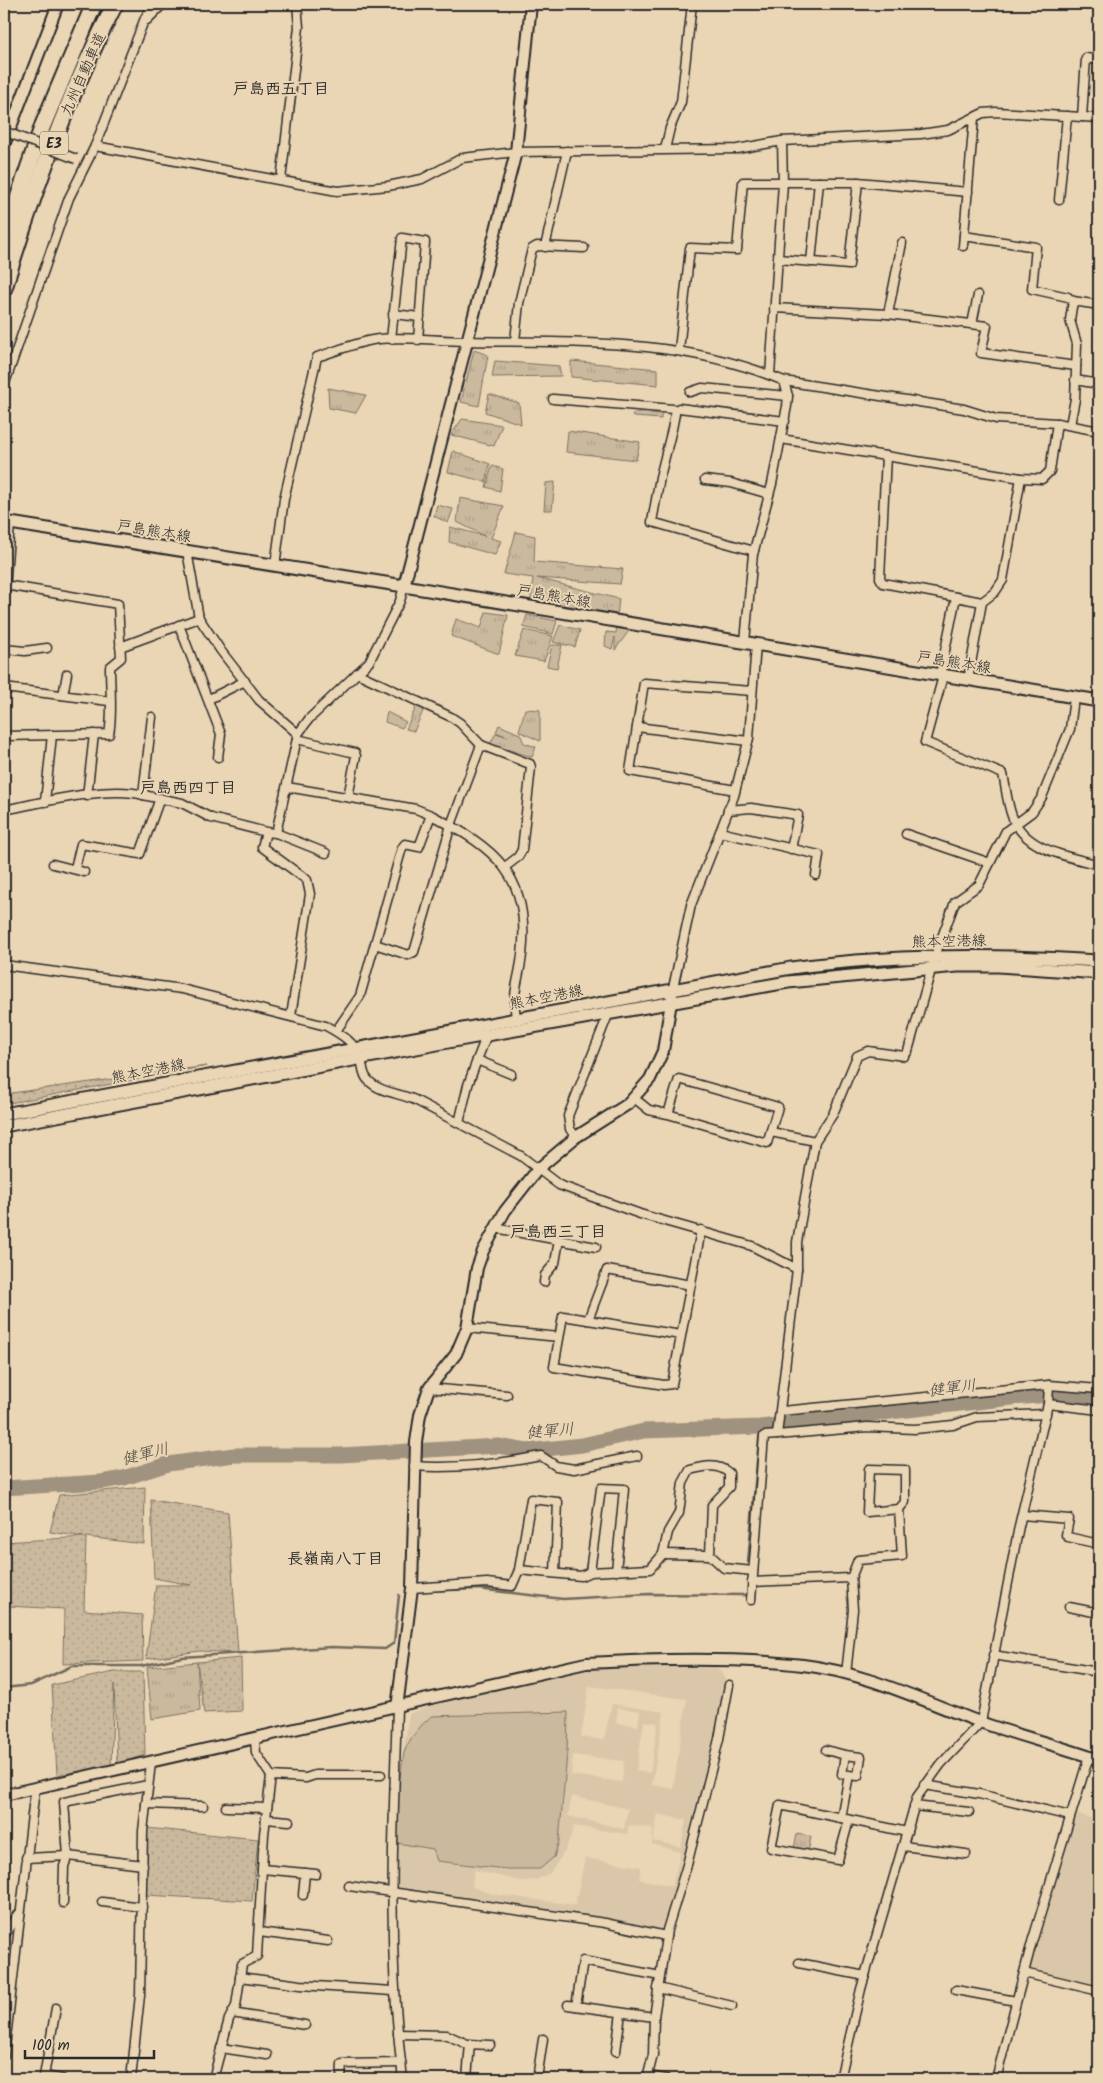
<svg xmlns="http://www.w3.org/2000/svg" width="1103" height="2083" font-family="Kalam,'Klee One',sans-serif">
<defs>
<pattern id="grass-dots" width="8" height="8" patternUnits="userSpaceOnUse" patternTransform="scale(1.25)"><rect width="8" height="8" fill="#cbb99e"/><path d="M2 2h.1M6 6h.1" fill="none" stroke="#ae9f88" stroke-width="1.8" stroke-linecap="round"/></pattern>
<pattern id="park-tufts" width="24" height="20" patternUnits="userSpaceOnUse" patternTransform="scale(1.25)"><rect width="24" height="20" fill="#cbb99e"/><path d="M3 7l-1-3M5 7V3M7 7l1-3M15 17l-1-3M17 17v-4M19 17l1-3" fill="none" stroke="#ae9f88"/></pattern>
</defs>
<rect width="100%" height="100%" fill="#ead5b4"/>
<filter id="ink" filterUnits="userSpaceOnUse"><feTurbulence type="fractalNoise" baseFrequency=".02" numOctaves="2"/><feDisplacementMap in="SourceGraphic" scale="10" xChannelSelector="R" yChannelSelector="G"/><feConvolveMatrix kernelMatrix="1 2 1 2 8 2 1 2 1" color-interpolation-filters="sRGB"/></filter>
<g filter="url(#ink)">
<g fill="#dac7a9" fill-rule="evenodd">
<path d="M 653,1665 L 717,1667 L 729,1685 L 719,1739 L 662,1932 L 556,1910 L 397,1890 L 395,1848 L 399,1778 L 409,1714 L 432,1705 L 587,1668 ZM 589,1686 L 687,1699 L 673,1789 L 652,1785 L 664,1712 L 612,1704 L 604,1740 L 581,1737 ZM 618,1708 L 640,1711 L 638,1726 L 616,1723 ZM 568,1712 L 563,1809 L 506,1869 L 437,1861 L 433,1849 L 496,1715 ZM 644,1721 L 658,1723 L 650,1773 L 636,1771 ZM 573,1755 L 624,1761 L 622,1782 L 571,1775 ZM 572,1796 L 628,1809 L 624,1829 L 568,1816 ZM 658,1814 L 686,1820 L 681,1847 L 653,1841 ZM 629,1825 L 653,1828 L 652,1844 L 681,1852 L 672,1886 L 639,1879 L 641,1867 L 585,1858 L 575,1905 L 492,1894 L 472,1887 L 474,1870 L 520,1881 L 536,1880 L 550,1873 L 565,1851 L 574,1826 L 627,1834 Z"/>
<polygon points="1075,1813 1099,1821 1099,1987 1028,1971"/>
</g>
<g fill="url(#grass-dots)" stroke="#7b7264">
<polygon points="833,967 869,968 745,981"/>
<polygon points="207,1066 20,1101 4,1104 4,1094"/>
<polygon points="145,1487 144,1544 86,1537 84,1610 142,1615 143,1661 63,1664 64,1609 7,1606 4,1542 84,1537 50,1532 59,1495"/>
<polygon points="151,1500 228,1512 238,1653 199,1651 146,1659 156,1585 191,1585 154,1578"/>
<polygon points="241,1658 242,1711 204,1713 197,1662"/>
<polygon points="114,1672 143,1672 145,1755 117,1764 114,1684 111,1766 57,1775 52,1685"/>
<polygon points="146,1828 258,1839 252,1901 145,1895"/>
</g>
<g fill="url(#park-tufts)" stroke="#7b7264">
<polygon points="474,350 488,355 479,406 461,402"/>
<polygon points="495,361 559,366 561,376 492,377"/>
<polygon points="571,361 658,369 658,385 571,377"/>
<polygon points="328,388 366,395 356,413 329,408"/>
<polygon points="489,394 519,403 521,424 485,412"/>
<polygon points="634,413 661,414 661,419 634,417 632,416"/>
<polygon points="462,419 502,425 494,446 451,435"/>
<polygon points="568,431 640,442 636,460 566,452"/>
<polygon points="453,451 490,464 486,482 448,472"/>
<polygon points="492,466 503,469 500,491 486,487"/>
<polygon points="555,482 552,510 544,510 546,483"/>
<polygon points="460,498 504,506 491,538 501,541 495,555 449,542 450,527 485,536 457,522"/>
<polygon points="437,505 453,509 448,523 434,516"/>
<polygon points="516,532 535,536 534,562 623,569 620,584 537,578 619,599 617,616 530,607 533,578 504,574"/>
<polygon points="486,612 508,615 499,654 451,636 456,619 481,628"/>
<polygon points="527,615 557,621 553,634 523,627"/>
<polygon points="560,625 580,630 575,647 553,642"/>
<polygon points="617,625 631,628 615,650 615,637 612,649 605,646 606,632 616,633"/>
<polygon points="524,630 553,636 544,661 515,656"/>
<polygon points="552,645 562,645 557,668 547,666"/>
<polygon points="417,705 424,709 414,731 406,729"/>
<polygon points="525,709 540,710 540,741 519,731"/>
<polygon points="387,712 406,722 402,728 385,722"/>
<polygon points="499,725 520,734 524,743 536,747 532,757 490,744 496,733 508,737 496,732"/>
<polygon points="197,1662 200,1711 152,1719 147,1667"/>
<polygon points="797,1834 811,1837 808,1852 794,1849"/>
</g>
<path fill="#cbb99e" stroke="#7b7264" d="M 568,1712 L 567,1754 L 559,1841 L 554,1857 L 540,1869 L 506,1869 L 437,1861 L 433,1849 L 397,1843 C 393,1825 400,1772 404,1753 C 408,1740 421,1724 432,1716 Z"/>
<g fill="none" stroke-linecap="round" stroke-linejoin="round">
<g stroke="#71695d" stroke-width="2.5">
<polyline points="748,1562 760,1427"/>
<polyline points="422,1591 478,1589 563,1599 649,1594 745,1595"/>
<polyline points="4,1688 31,1685 72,1666 141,1666 182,1657 332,1647 385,1649 394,1643 399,1595"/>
</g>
<polyline stroke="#9f927e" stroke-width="15" points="4,1488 101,1482 124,1478 168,1464 234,1455 341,1455 498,1446 527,1451 582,1445 644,1431 760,1427 1012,1398 1050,1395 1099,1402"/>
<defs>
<g id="minor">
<polyline points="147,20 163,4"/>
<polyline points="1082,117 1086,58 1099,60"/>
<polyline points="95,146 337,191 388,186 422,179 462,158 516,152 737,149 782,141 921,134 948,130 983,113 996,112 1099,118"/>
<polyline points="665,149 670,128 681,102 692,4"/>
<polyline points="281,180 299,27 297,4"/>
<polyline points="1059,200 1067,116"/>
<polyline points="964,236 1036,247 1032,289 1068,297 1073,301"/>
<polyline points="963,246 974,118"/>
<polyline points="545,247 567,151"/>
<polyline points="778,259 849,265 858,182"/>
<polyline points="811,262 819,182"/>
<polyline points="774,308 888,314 987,326 981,353 1076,366"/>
<polyline points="393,314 420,317"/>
<polyline points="888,314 902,243"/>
<polyline points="972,324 978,295"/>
<polyline points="391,339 402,238 425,242 418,340"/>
<polyline points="515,341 519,303 532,249 537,246 584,248"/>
<polyline points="679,350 690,248 737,250 743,182 858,182 968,192"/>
<polyline points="770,375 783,183 782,141"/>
<polyline points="1075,380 1099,384"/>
<polyline points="4,386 69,198 95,146 145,18 153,4"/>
<polyline points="690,392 702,388 788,396"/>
<polyline points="553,399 673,409 675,414 672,429 660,477 652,522 754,551"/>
<polyline points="674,411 679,408 785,421"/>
<polyline points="1070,425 1075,399 1077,344 1070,320 1073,301 1099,305"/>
<polyline points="781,439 1021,478 1042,479 1050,471 1057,423"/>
<polyline points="886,456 880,578 883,583 982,602"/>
<polyline points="705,480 731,483 769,494"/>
<polyline points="187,551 199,618 221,651 259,700 298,734"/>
<path d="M 275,566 L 284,499 L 317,357 C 337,351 359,341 379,339 C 406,336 439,341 466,341 C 576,343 680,337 784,381 L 964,409 L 996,419 L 1057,423 L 1099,431"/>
<polyline points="4,603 10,523"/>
<polyline points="179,625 221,734 218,757"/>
<polyline points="745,642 753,554 772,484 787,406 788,396 784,381"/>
<polyline points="120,647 199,618"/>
<polyline points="4,649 25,651 47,648"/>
<polyline points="357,673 451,717 460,723 481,745 530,764 531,767 522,850 518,857 505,867"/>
<polyline points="940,675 956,597"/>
<path d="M 943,676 L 925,742 L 1003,774 C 1006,788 1007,803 1012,816 C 1025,851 1068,856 1099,865"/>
<polyline points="968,680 982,602 995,592 1003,580 1021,478"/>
<polyline points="4,688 109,701"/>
<polyline points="63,695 67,674"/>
<polyline points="209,699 245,681"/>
<polyline points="152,717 143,795 182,803 211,818 266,832"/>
<polyline points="637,727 748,741"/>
<path d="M 4,736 L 109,734 C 113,714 110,688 110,667 L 121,658 L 118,604 L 5,585"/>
<polyline points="297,739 355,753 356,756 348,797"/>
<polyline points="287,787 416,809 431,815 419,847 405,844 402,848 360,996 336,1031"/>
<polyline points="735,790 630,771 644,683 752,691"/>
<polyline points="87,796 94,734"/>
<polyline points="45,802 52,735"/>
<path d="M 4,810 C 40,803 109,785 143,795"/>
<polyline points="728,810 751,808 798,815 791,849"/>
<path d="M 431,815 C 496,848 531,876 522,955 C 519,981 512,990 516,1019"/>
<polyline points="720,832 819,855 816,875"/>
<polyline points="276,833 326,853"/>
<polyline points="906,834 990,863"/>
<polyline points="53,864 84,872"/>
<polyline points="75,868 81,844 140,854 160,798"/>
<polyline points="375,944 408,955 414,952 451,825 481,745"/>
<path d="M 4,965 L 182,989 L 326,1026 C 341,1034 354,1042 361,1058 C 363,1065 362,1074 368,1080 C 380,1093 400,1093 415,1100 L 521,1156 L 559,1185 L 640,1214 L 752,1246 L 797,1269"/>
<polyline points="673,988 691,905 734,796 749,738 756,644"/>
<polyline points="291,1016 310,894 307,880 262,847 266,832 276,833 298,734 309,719 369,662 400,601 404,586"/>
<polyline points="486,1037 477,1060 511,1074"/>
<polyline points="634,1098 649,1110 668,1114 679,1079 778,1107 767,1143 668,1114"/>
<polyline points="459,1123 468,1085 477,1060"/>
<polyline points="771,1132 815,1141"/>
<polyline points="576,1137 570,1129 568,1116 608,1015"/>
<polyline points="495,1228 596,1247"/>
<polyline points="544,1282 545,1275 555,1263 559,1240"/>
<polyline points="588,1320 607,1270 691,1285"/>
<polyline points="467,1328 559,1337"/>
<path d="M 681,1335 L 563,1316 L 554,1367 L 664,1385 L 672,1384 C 682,1333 691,1281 701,1230"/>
<polyline points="429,1388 507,1395"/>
<polyline points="1048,1404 1099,1410"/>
<polyline points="782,1411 1049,1385 1099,1389"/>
<polyline points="777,1435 867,1427 915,1429 953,1425 977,1417 1046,1414"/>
<path d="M 414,1466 C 456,1469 500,1464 541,1456 L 556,1466 L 574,1469 L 637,1456"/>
<polyline points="1022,1515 1069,1519 1066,1535 1068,1537 1099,1544"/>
<polyline points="663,1554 710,1555"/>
<polyline points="519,1570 531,1499 558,1502 555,1573"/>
<polyline points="590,1572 601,1488 624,1489 616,1571"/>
<polyline points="752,1582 851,1578"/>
<path d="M 412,1588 L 487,1583 L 512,1586 L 519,1570 L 581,1576 L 590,1572 L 650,1569 L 663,1554 L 668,1532 L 679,1513 L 683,1483 L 690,1470 C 705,1466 717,1463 729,1473 L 729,1487 L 712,1505 L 710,1555 L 724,1568 L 753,1571"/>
<polyline points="751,1600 764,1436 777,1435 797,1269 797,1242 815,1141 833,1114 857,1056 868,1051 904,1056 908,1051 935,956 955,902 979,885 1006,831 1032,812 1042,797 1070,729 1074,698"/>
<polyline points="1069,1607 1099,1613"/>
<polyline points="993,1655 1099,1672"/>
<polyline points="846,1674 853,1610 851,1578 858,1560 902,1556 899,1509 905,1502 905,1470 869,1469 867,1512 899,1509"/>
<path d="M 397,1708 C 393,1832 387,1955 403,2079"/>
<polyline points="826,1750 845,1755"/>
<polyline points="271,1776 306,1778 315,1775 381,1775"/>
<polyline points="924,1785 979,1794 1070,1816"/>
<polyline points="146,1804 203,1806"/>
<polyline points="914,1806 969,1812"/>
<polyline points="226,1807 267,1808"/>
<polyline points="841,1818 849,1775 842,1774 845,1755 861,1757 858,1776 849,1775"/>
<polyline points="266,1819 289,1821"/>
<polyline points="849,1820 838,1860 771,1848 780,1805 907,1832"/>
<polyline points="903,1846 966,1854"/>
<polyline points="26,1858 68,1856 143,1865"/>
<polyline points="262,1869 316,1874"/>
<polyline points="349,1886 605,1923 666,1936"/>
<polyline points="303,1895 305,1873"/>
<polyline points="102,1902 142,1907"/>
<polyline points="63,1903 64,1866 68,1856 64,1802 148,1785"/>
<polyline points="259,1932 328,1941"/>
<polyline points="4,1936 17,1915"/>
<polyline points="799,1963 865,1976"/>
<polyline points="1024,1973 1099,1991"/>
<polyline points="240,1977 300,1985 393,1991"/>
<polyline points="658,1988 732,2006"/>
<polyline points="956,1990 1016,2001"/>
<polyline points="568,2005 654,2017"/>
<polyline points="576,2006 583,1961 655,1975"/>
<polyline points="56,2008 44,2076 62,2079"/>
<polyline points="232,2013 305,2025"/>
<polyline points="398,2034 447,2035 467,2044 490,2045"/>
<polyline points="470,2044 467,2078 474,2079"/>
<polyline points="221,2048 267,2055"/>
<polyline points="616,2051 621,2013"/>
<polyline points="4,2055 35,1789"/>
<polyline points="648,2076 666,2079"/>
<polyline points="131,2079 140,1995 143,1831 151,1763"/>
<polyline points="213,2079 229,2019 236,2006 242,1964 257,1956 264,1834 271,1776 256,1753 255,1740"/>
<polyline points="341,2079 342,2064 401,2063"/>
<polyline points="537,2079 543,2039"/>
<polyline points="647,2079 653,2055 654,2017 667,1930 687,1865 719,1739 729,1685"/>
<polyline points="840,2079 861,1989 917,1797 941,1764 981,1722 1019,1526 1048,1404 1049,1385"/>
<polyline points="996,2079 1032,1942 1089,1756"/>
</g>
<g id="tertiary">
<polyline points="4,145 58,4"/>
<polyline points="404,586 516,152 531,4"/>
<polyline points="397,1708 412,1588 416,1442 420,1415 429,1388 456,1354 467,1328 477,1268 483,1251 505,1211 538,1169 576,1137 628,1104 650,1079 663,1051 672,996"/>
<path d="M 4,1795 L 586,1663 C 656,1659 733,1657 803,1665 C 864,1672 923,1701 980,1722 C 1019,1736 1060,1746 1099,1760"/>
</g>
<g id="secondary">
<polyline points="4,522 404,586 1099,701"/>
<path d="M 4,1114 L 791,968 C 894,954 996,954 1099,961"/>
<polyline points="4,1126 448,1042 788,982 957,966 998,966 1099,973"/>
</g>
<g id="motorway">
<polyline points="4,239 43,125 94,4"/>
<path d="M 4,288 C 33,191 69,94 115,4"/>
</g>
</defs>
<use href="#minor" stroke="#2b2b2b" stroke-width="11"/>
<use href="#tertiary" stroke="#2b2b2b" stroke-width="14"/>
<use href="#secondary" stroke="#2b2b2b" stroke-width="15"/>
<use href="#motorway" stroke="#2b2b2b" stroke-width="19"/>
<use href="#minor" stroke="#ead5b4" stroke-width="8"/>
<use href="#tertiary" stroke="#ead5b4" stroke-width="10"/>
<use href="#secondary" stroke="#ead5b4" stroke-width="11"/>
<use href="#motorway" stroke="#ead5b4" stroke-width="15"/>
<defs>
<polyline id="minor-bridge" points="9,133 76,159"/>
</defs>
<use href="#minor-bridge" stroke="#2b2b2b" stroke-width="11" stroke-linecap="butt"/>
<use href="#minor-bridge" stroke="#ead5b4" stroke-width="8"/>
</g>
</g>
<g text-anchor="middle" stroke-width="4" stroke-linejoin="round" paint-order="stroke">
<rect fill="#ead5b4" stroke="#645e54" stroke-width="1" x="40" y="131.5" width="28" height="23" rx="4"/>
<g font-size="14" font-weight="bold" fill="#2b2b2b">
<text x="54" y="148">E3</text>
</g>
<g font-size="15" fill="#2b2b2b" stroke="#ead5b4">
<text transform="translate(83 74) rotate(-66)" y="5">九州自動車道</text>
<text transform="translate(154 531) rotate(9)" y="5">戸島熊本線</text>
<text transform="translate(554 596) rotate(10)" y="5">戸島熊本線</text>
<text transform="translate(954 662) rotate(9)" y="5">戸島熊本線</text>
<text transform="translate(949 941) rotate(-1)" y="5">熊本空港線</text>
<text transform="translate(546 997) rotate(-11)" y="5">熊本空港線</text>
<text transform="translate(148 1071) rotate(-11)" y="5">熊本空港線</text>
</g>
<g font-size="16" font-weight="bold" fill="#2b2b2b" stroke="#ead5b4">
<text x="281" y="94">戸島西五丁目</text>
<text x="188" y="793">戸島西四丁目</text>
<text x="558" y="1237">戸島西三丁目</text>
<text x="335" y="1564">長嶺南八丁目</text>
</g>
<g font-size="16" font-style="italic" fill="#484540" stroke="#ead5b4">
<text transform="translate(952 1387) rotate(-7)" y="6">健軍川</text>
<text transform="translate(550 1430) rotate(-5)" y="6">健軍川</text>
<text transform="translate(145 1453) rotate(-14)" y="6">健軍川</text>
</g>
</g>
<rect width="1103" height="2083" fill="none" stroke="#ead5b4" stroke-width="20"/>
<rect x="10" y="10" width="1083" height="2063" fill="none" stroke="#2b2b2b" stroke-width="2" filter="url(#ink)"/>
<path d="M25 2050v8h129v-8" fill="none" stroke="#2b2b2b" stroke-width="2.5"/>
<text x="32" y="2050" font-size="15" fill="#2b2b2b" stroke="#ead5b4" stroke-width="4" paint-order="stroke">100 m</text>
</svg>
